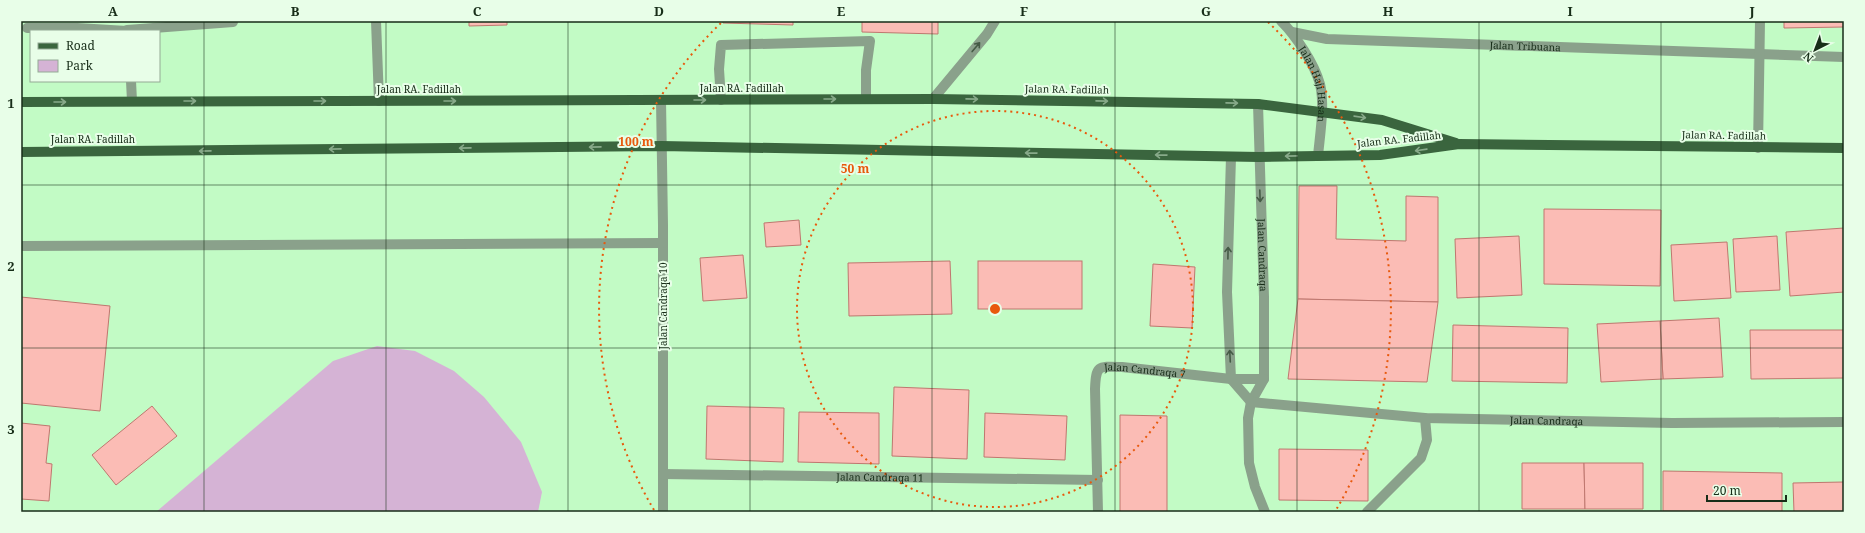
<svg xmlns="http://www.w3.org/2000/svg" width="1865" height="533" font-family="'Noto Serif',serif">
<rect width="100%" height="100%" fill="#c2fbc5"/>
<polygon fill="#d5b3d5" points="377,346 415,351 454,371 484,397 521,442 542,492 538,512 156,512 333,361"/>
<g fill="#fbbcb5" stroke="#bf776f">
<polygon points="469,21 507,21 507,25 469,26"/>
<polygon points="723,21 793,21 793,25 723,23"/>
<polygon points="862,21 938,21 938,34 862,32"/>
<polygon points="1784,21 1844,21 1844,27 1784,28"/>
<polygon points="1299,186 1337,186 1336,239 1406,241 1406,196 1438,197 1438,302 1298,299"/>
<polygon points="1544,209 1661,210 1660,286 1544,284"/>
<polygon points="799,220 801,245 766,247 764,223"/>
<polygon points="1844,228 1844,292 1790,296 1786,232"/>
<polygon points="1519,236 1522,295 1457,298 1455,239"/>
<polygon points="1777,236 1780,290 1736,292 1733,239"/>
<polygon points="1727,242 1731,298 1674,301 1671,245"/>
<polygon points="743,255 747,298 703,301 700,258"/>
<polygon points="950,261 952,314 849,316 848,263"/>
<rect x="978" y="261" width="104" height="48"/>
<polygon points="1153,264 1195,267 1192,328 1150,326"/>
<polygon points="21,297 110,306 100,411 21,403"/>
<polygon points="1298,299 1438,302 1427,382 1288,379"/>
<polygon points="1719,318 1723,377 1663,379 1660,321"/>
<polygon points="1660,321 1663,379 1601,382 1597,324"/>
<polygon points="1453,325 1568,328 1567,383 1452,381"/>
<polygon points="1750,330 1844,330 1844,378 1751,379"/>
<polygon points="894,387 969,390 967,459 892,456"/>
<polygon points="152,406 177,436 116,485 92,455"/>
<polygon points="707,406 784,408 783,462 706,459"/>
<polygon points="799,412 879,413 879,464 798,462"/>
<polygon points="985,413 1067,416 1065,460 984,457"/>
<polygon points="1120,415 1167,416 1167,512 1120,512"/>
<polygon points="21,423 50,426 46,463 52,464 49,501 21,499"/>
<polygon points="1279,449 1368,450 1368,501 1279,500"/>
<polygon points="1522,463 1584,463 1585,509 1522,509"/>
<polygon points="1584,463 1643,463 1643,509 1585,509"/>
<polygon points="1663,471 1782,473 1782,512 1663,511"/>
<polygon points="1844,482 1844,512 1794,512 1793,483"/>
</g>
<g fill="none" stroke-linecap="round" stroke-linejoin="round">
<g stroke="#8aa18b" stroke-width="10">
<polyline points="376,21 379,101"/>
<path id="s1" d="M 1281,21 C 1296,36 1314,63 1320,84 C 1325,105 1320,134 1318,156"/>
<polyline points="27,28 77,28 127,31"/>
<polyline points="127,30 233,22"/>
<path id="s2" d="M 1292,32 L 1327,39 L 1844,57"/>
<polyline points="131,81 132,101"/>
<polyline points="933,99 987,34 995,21"/>
<polyline points="661,100 663,225 663,512"/>
<polyline points="721,100 719,69 721,45 870,41 866,70 866,99"/>
<path id="s3" d="M 1258,104 L 1264,297 L 1264,379 L 1251,402 L 1248,418 L 1249,463 L 1255,487 L 1265,512"/>
<polyline points="1758,148 1760,21"/>
<path id="s4" d="M 1231,157 L 1227,292 L 1231,379 L 1251,402 L 1425,418 L 1672,423 L 1844,422"/>
<polyline points="21,246 663,243"/>
<path id="s5" d="M 663,474 L 1098,480"/>
<path id="s6" d="M 1098,512 L 1095,389 C 1096,365 1098,366 1122,367 L 1231,379 L 1264,379"/>
<polyline points="1367,512 1421,458 1427,440 1425,418"/>
</g>
<g stroke="#3a653e" stroke-width="10">
<polyline points="21,102 933,99 1258,104 1382,120 1456,143"/>
<polyline points="21,152 662,146 1259,157 1380,155 1459,144 1844,148"/>
</g>
</g>
<defs><path id="oneway-shaft" d="M-6 0H5M1.5-3L5.5 0L1.5 3" fill="none" stroke-width="1.6" stroke-linecap="round" stroke-linejoin="round"/></defs>
<g stroke="#455b46">
<use href="#oneway-shaft" transform="translate(976 47) rotate(-50)"/>
<use href="#oneway-shaft" transform="translate(1260 196) rotate(88)"/>
<use href="#oneway-shaft" transform="translate(1228 253) rotate(-89)"/>
<use href="#oneway-shaft" transform="translate(1230 356) rotate(-93)"/>
</g>
<g stroke="#88aa8a">
<use href="#oneway-shaft" transform="translate(830 99)"/>
<use href="#oneway-shaft" transform="translate(972 99) rotate(1)"/>
<use href="#oneway-shaft" transform="translate(700 100)"/>
<use href="#oneway-shaft" transform="translate(190 101)"/>
<use href="#oneway-shaft" transform="translate(320 101)"/>
<use href="#oneway-shaft" transform="translate(450 101)"/>
<use href="#oneway-shaft" transform="translate(1102 101) rotate(1)"/>
<use href="#oneway-shaft" transform="translate(60 102)"/>
<use href="#oneway-shaft" transform="translate(1232 103) rotate(1)"/>
<use href="#oneway-shaft" transform="translate(1360 117) rotate(8)"/>
<use href="#oneway-shaft" transform="translate(595 147) rotate(179)"/>
<use href="#oneway-shaft" transform="translate(465 148) rotate(179)"/>
<use href="#oneway-shaft" transform="translate(335 149) rotate(179)"/>
<use href="#oneway-shaft" transform="translate(1421 150) rotate(172)"/>
<use href="#oneway-shaft" transform="translate(205 151) rotate(179)"/>
<use href="#oneway-shaft" transform="translate(1031 153) rotate(-179)"/>
<use href="#oneway-shaft" transform="translate(1161 155) rotate(-179)"/>
<use href="#oneway-shaft" transform="translate(1291 156) rotate(179)"/>
</g>
<path fill="none" stroke="#172d18" stroke-width="1" stroke-opacity="0.55" d="M 204,21 L 204,512M 386,21 L 386,512M 568,21 L 568,512M 750,21 L 750,512M 932,21 L 932,512M 1115,21 L 1115,512M 1297,21 L 1297,512M 1479,21 L 1479,512M 1661,21 L 1661,512M 21,185 L 1844,185M 21,348 L 1844,348"/>
<g fill="none" stroke="#e8590c" stroke-width="2" stroke-dasharray="2 4">
<circle cx="995" cy="309" r="198"/>
<path d="M654 510A396 396 0 0 1 722 22M1268 22A396 396 0 0 1 1336 510"/>
</g>
<g text-anchor="middle" stroke-width="4" stroke-linejoin="round" paint-order="stroke">
<g font-size="10" fill="#172d18" stroke="#e8fee8">
<text dy="4" stroke="none"><textPath href="#s2" startOffset="234">Jalan Tribuana</textPath></text>
<text dy="4" stroke="none"><textPath href="#s1" startOffset="73">Jalan Haji Hasan</textPath></text>
<text x="742" y="92">Jalan RA. Fadillah</text>
<text x="419" y="93">Jalan RA. Fadillah</text>
<text transform="translate(1067 89) rotate(1)" y="4">Jalan RA. Fadillah</text>
<text transform="translate(1724 135) rotate(1)" y="4">Jalan RA. Fadillah</text>
<text x="93" y="143">Jalan RA. Fadillah</text>
<text transform="translate(1399 139) rotate(-6)" y="4">Jalan RA. Fadillah</text>
<text dy="4" stroke="none"><textPath href="#s3" startOffset="151">Jalan Candraqa</textPath></text>
<text transform="translate(663 306) rotate(-90)" y="4">Jalan Candraqa 10</text>
<text dy="4" stroke="none"><textPath href="#s6" startOffset="190">Jalan Candraqa 7</textPath></text>
<text dy="4" stroke="none"><textPath href="#s4" startOffset="549">Jalan Candraqa</textPath></text>
<text dy="4" stroke="none"><textPath href="#s5" startOffset="217">Jalan Candraqa 11</textPath></text>
</g>
</g>
<circle cx="995" cy="309" r="6" fill="#e8590c" stroke="#e8fee8" stroke-width="2"/>
<g font-size="12" text-anchor="middle" font-weight="bold" fill="#e8590c" stroke="#e8fee8" stroke-width="4" stroke-linejoin="round" paint-order="stroke">
<text x="636" y="146">100 m</text>
<text x="855" y="173">50 m</text>
</g>
<rect width="1865" height="533" fill="none" stroke="#e8fee8" stroke-width="44"/>
<rect x="30" y="30" width="130" height="52" fill="#e8fee8" stroke="#94aa95"/>
<rect x="38" y="43" width="20" height="6" fill="#3a653e" stroke="#94aa95"/>
<text x="66" y="50" font-size="12" fill="#172d18">Road</text>
<rect x="38" y="60" width="20" height="12" fill="#d5b3d5" stroke="#94aa95"/>
<text x="66" y="70" font-size="12" fill="#172d18">Park</text>
<g transform="translate(1815 50) rotate(222)" stroke="#e8fee8" stroke-width="3" paint-order="stroke">
<path d="M0-3L7 15L0 10L-7 15Z" fill="#172d18"/>
<text y="-6" font-size="11" font-weight="bold" text-anchor="middle" fill="#172d18">N</text>
</g>
<path d="M1707 495v6h79v-6" fill="none" stroke="#172d18" stroke-width="2"/>
<text x="1713" y="495" font-size="12" fill="#172d18" stroke="#e8fee8" stroke-width="3" paint-order="stroke">20 m</text>
<rect x="22" y="22" width="1821" height="489" fill="none" stroke="#172d18" stroke-width="1.5"/>
<g font-size="13" text-anchor="middle" font-weight="bold" fill="#172d18">
<text x="113" y="16">A</text>
<text x="295" y="16">B</text>
<text x="477" y="16">C</text>
<text x="659" y="16">D</text>
<text x="841" y="16">E</text>
<text x="1024" y="16">F</text>
<text x="1206" y="16">G</text>
<text x="1388" y="16">H</text>
<text x="1570" y="16">I</text>
<text x="1752" y="16">J</text>
<text x="11" y="108">1</text>
<text x="11" y="271">2</text>
<text x="11" y="434">3</text>
</g>
</svg>
